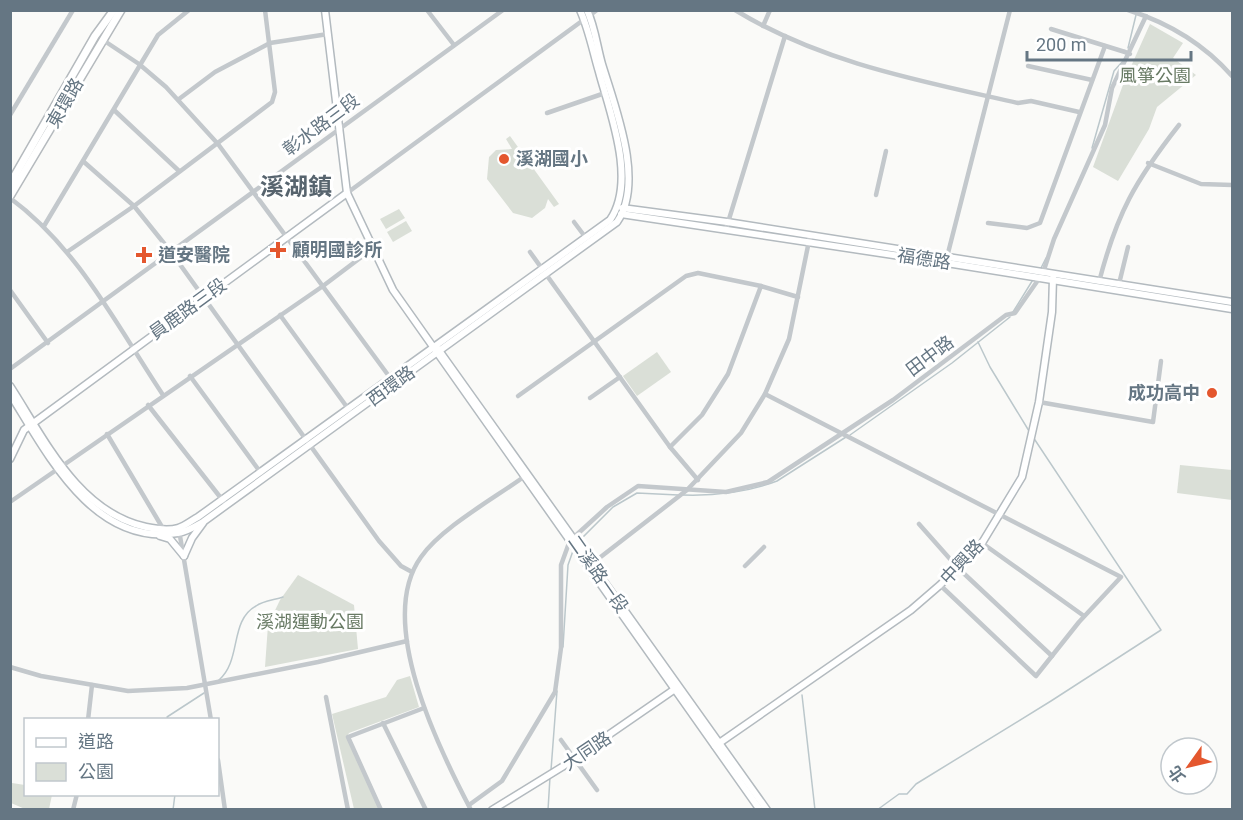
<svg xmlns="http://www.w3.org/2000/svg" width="1243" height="820" font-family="Roboto,'Noto Sans TC',sans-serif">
<rect width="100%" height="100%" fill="#fafaf8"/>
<g fill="#dadfd7">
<polygon points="1150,24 1183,43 1173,58 1196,75 1157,107 1149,129 1118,181 1093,167 1124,82"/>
<polygon points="510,136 559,204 554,207 548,199 545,208 532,218 513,213 487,179 489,157 496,150 512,149 506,139"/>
<polygon points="399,209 405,218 386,229 380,219"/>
<polygon points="406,221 412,231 393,242 387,232"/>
<polygon points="657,352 671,372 637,396 623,376"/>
<polygon points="1180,465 1232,470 1232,500 1177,493"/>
<polygon points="298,575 354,605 358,649 265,667 268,625 280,600"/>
<polygon points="410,676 419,707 349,733 347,737 379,809 354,809 332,714 386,697 397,680"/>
<polygon points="12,783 25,785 26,794 52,795 49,809 25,809 11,803"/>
</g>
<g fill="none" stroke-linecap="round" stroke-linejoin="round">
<g stroke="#bbc7cb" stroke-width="1.5">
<polyline points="1128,48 1136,15"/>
<polyline points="1092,148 1114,71 1123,61"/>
<polyline points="1040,270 1046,258"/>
<polyline points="1013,312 1034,278"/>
<polyline points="978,342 990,367 1029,431"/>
<polyline points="850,435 952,363 1010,317"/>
<path d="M 683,495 C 716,496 746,493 777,481 L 846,437"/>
<polyline points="578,542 613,507 637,493 678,495"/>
<polyline points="563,647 568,565 574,548"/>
<path d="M 219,680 C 242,660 229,621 256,606 C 263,601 274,600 283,597"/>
<polyline points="802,695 815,810"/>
<polyline points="169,720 167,717 204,693"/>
<polyline points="551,770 557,691"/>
<polyline points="173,810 175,794"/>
<polyline points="548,810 550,777"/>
<polyline points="877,810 899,794 907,794 916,784 1051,701 1161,630 1033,437"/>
</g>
<defs>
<g id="secondary">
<polyline points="325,10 347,193 393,290 760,810"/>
<polyline points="622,208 727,222 1232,302"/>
<polyline points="621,214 953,264 1232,309"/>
<polyline points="438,349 767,810"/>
<path d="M 10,386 C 45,440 78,512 146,527 C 156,529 168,531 178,528 C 185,526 192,520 198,517 L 610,220 C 637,181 610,113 599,72 C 593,52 589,30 580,10"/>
<path d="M 10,394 C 47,453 93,547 178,533 C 186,532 196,526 203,522 L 617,222 C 645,182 615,107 602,64 C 597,47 595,27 587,10"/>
<polyline points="10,459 24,430 347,193"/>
<polyline points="160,536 170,539 184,556"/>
<polyline points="184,556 192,538 203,523"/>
<polyline points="715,746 911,610 940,585 982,543 1022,477 1039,402 1052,312 1053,278"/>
<polyline points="492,810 562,767 675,689"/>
</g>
<g id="primary">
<polyline points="10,184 95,36 114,10"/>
<polyline points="10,196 121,10"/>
</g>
</defs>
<use href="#secondary" stroke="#b3babf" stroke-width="9"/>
<use href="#primary" stroke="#b5babe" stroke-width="10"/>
<g stroke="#c3c8cc" stroke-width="4.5">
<polyline points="427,10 454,45"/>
<path d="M 735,10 C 822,63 921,81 1018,103 L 1031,101 L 1079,112"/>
<path d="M 1128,10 C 1169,23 1203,43 1232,76"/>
<polyline points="763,26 770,10"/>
<polyline points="1051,29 1125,52"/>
<polyline points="103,40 139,64 166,87 218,144 394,383"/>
<polyline points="1028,66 1092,80"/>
<polyline points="179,99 215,72 270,43 328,34"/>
<polyline points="114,110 179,171"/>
<polyline points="547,113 605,93"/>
<polyline points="10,115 73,10"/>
<polyline points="84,162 134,206 171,252 379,541 401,566 412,572"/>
<polyline points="1148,163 1201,184 1232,185"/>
<polyline points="347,193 597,10"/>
<polyline points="876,195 886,151"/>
<path d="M 10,198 C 78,248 117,326 163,395"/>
<polyline points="574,222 586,238"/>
<polyline points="988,223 1027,228 1040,223 1105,46"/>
<polyline points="44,226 158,35 189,10"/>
<polyline points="726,229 785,36"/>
<polyline points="67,252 134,206 272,102 275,92 265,10"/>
<polyline points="530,252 670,447 698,480"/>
<polyline points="947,257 1010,10"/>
<path d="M 1099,282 C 1117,213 1135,181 1179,125"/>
<polyline points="1119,284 1128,247"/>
<polyline points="10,290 48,343"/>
<polyline points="280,315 352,414"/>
<polyline points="10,369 503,10"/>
<polyline points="190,376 261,473"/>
<polyline points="765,394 1121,577 1079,622 1036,676 940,585"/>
<polyline points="518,396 686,276 698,273 761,286"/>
<polyline points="590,398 620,377"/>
<polyline points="1039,402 1153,422 1161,361"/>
<polyline points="148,405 224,502"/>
<polyline points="107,434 165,532"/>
<polyline points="670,447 702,415 728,374 761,286 798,297"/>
<polyline points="10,502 323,286 372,249"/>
<polyline points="919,524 958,568 1052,656"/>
<polyline points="179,530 211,720"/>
<polyline points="982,543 1084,616"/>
<polyline points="589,566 687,490 741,433 765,394 789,339 810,236"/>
<polyline points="745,566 764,547"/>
<polyline points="10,667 41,676 128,691 187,688 318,662 407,641"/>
<polyline points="326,697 348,810"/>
<polyline points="88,720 92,685"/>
<polyline points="383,723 426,810"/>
<polyline points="561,740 597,790"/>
<polyline points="218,760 225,810"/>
<polyline points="469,805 502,781 555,692 561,648 561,565 569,543 573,538 607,507 638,486 726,492 768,482 893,400 1006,315 1015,313 1043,273 1054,239 1105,125 1112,88 1146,16"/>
<polyline points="73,810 77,794"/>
<polyline points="381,810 348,737 424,708"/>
<path d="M 471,810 C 439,749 375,621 421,557 C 442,527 495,498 525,476"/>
</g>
<use href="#secondary" stroke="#fff" stroke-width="6"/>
<use href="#primary" stroke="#fff" stroke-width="7"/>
<polyline stroke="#c3c8cc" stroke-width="4.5" points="1125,52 1130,54"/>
</g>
<g fill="#e4572e" stroke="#fff" stroke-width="2">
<circle cx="504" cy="159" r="6"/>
<path d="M275 241h6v6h6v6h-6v6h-6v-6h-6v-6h6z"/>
<path d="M141 246h6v6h6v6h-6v6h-6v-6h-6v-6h6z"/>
<circle cx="1212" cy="393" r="6"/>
</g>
<g text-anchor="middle" stroke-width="6" stroke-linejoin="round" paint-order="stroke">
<g font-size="18" fill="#687a64" stroke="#fff">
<text x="1155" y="82">風箏公園</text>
<text x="310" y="628">溪湖運動公園</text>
</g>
<g font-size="18" fill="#657683" stroke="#fff">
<text transform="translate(65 103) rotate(-60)" y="6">東環路</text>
<text transform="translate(321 125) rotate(-37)" y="6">彰水路三段</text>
<text transform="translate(924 259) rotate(9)" y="6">福德路</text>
<text transform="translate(188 309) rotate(-36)" y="6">員鹿路三段</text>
<text transform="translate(930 356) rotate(-37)" y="6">田中路</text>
<text transform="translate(391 386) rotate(-36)" y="6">西環路</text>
<text transform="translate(962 562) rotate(-47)" y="6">中興路</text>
<text transform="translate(598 574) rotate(55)" y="6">二溪路一段</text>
<text transform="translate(587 751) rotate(-34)" y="6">大同路</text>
</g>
<g font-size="18" font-weight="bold" fill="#657683" stroke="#fff" text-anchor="start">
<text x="516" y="165">溪湖國小</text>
<text x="292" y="256">顧明國診所</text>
<text x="158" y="261">道安醫院</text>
<text x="1200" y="399" text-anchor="end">成功高中</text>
</g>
<g font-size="24" font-weight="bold" fill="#57646e" stroke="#fff">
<text x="296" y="195">溪湖鎮</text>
</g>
</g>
<rect width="1243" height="820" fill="none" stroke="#657683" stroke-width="24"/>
<rect x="24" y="718" width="195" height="78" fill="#ffffff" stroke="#c1c8cd" stroke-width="1.5"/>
<rect x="36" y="738" width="30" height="9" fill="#ffffff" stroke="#c1c8cd" stroke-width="1.5"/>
<text x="78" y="748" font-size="18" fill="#657683">道路</text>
<rect x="36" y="763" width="30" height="18" fill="#dadfd7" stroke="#c1c8cd" stroke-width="1.5"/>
<text x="78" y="778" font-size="18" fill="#657683">公園</text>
<g transform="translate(1189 766) rotate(236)"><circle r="28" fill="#ffffff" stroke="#c1c8cd" stroke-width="1.5"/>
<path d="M0-4.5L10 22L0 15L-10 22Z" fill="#e4572e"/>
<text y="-9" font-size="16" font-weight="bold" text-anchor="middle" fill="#657683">北</text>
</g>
<path d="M1027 51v9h164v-9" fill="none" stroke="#657683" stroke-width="3"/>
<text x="1036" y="51" font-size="18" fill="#657683" stroke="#ffffff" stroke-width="4.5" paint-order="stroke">200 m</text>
</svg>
